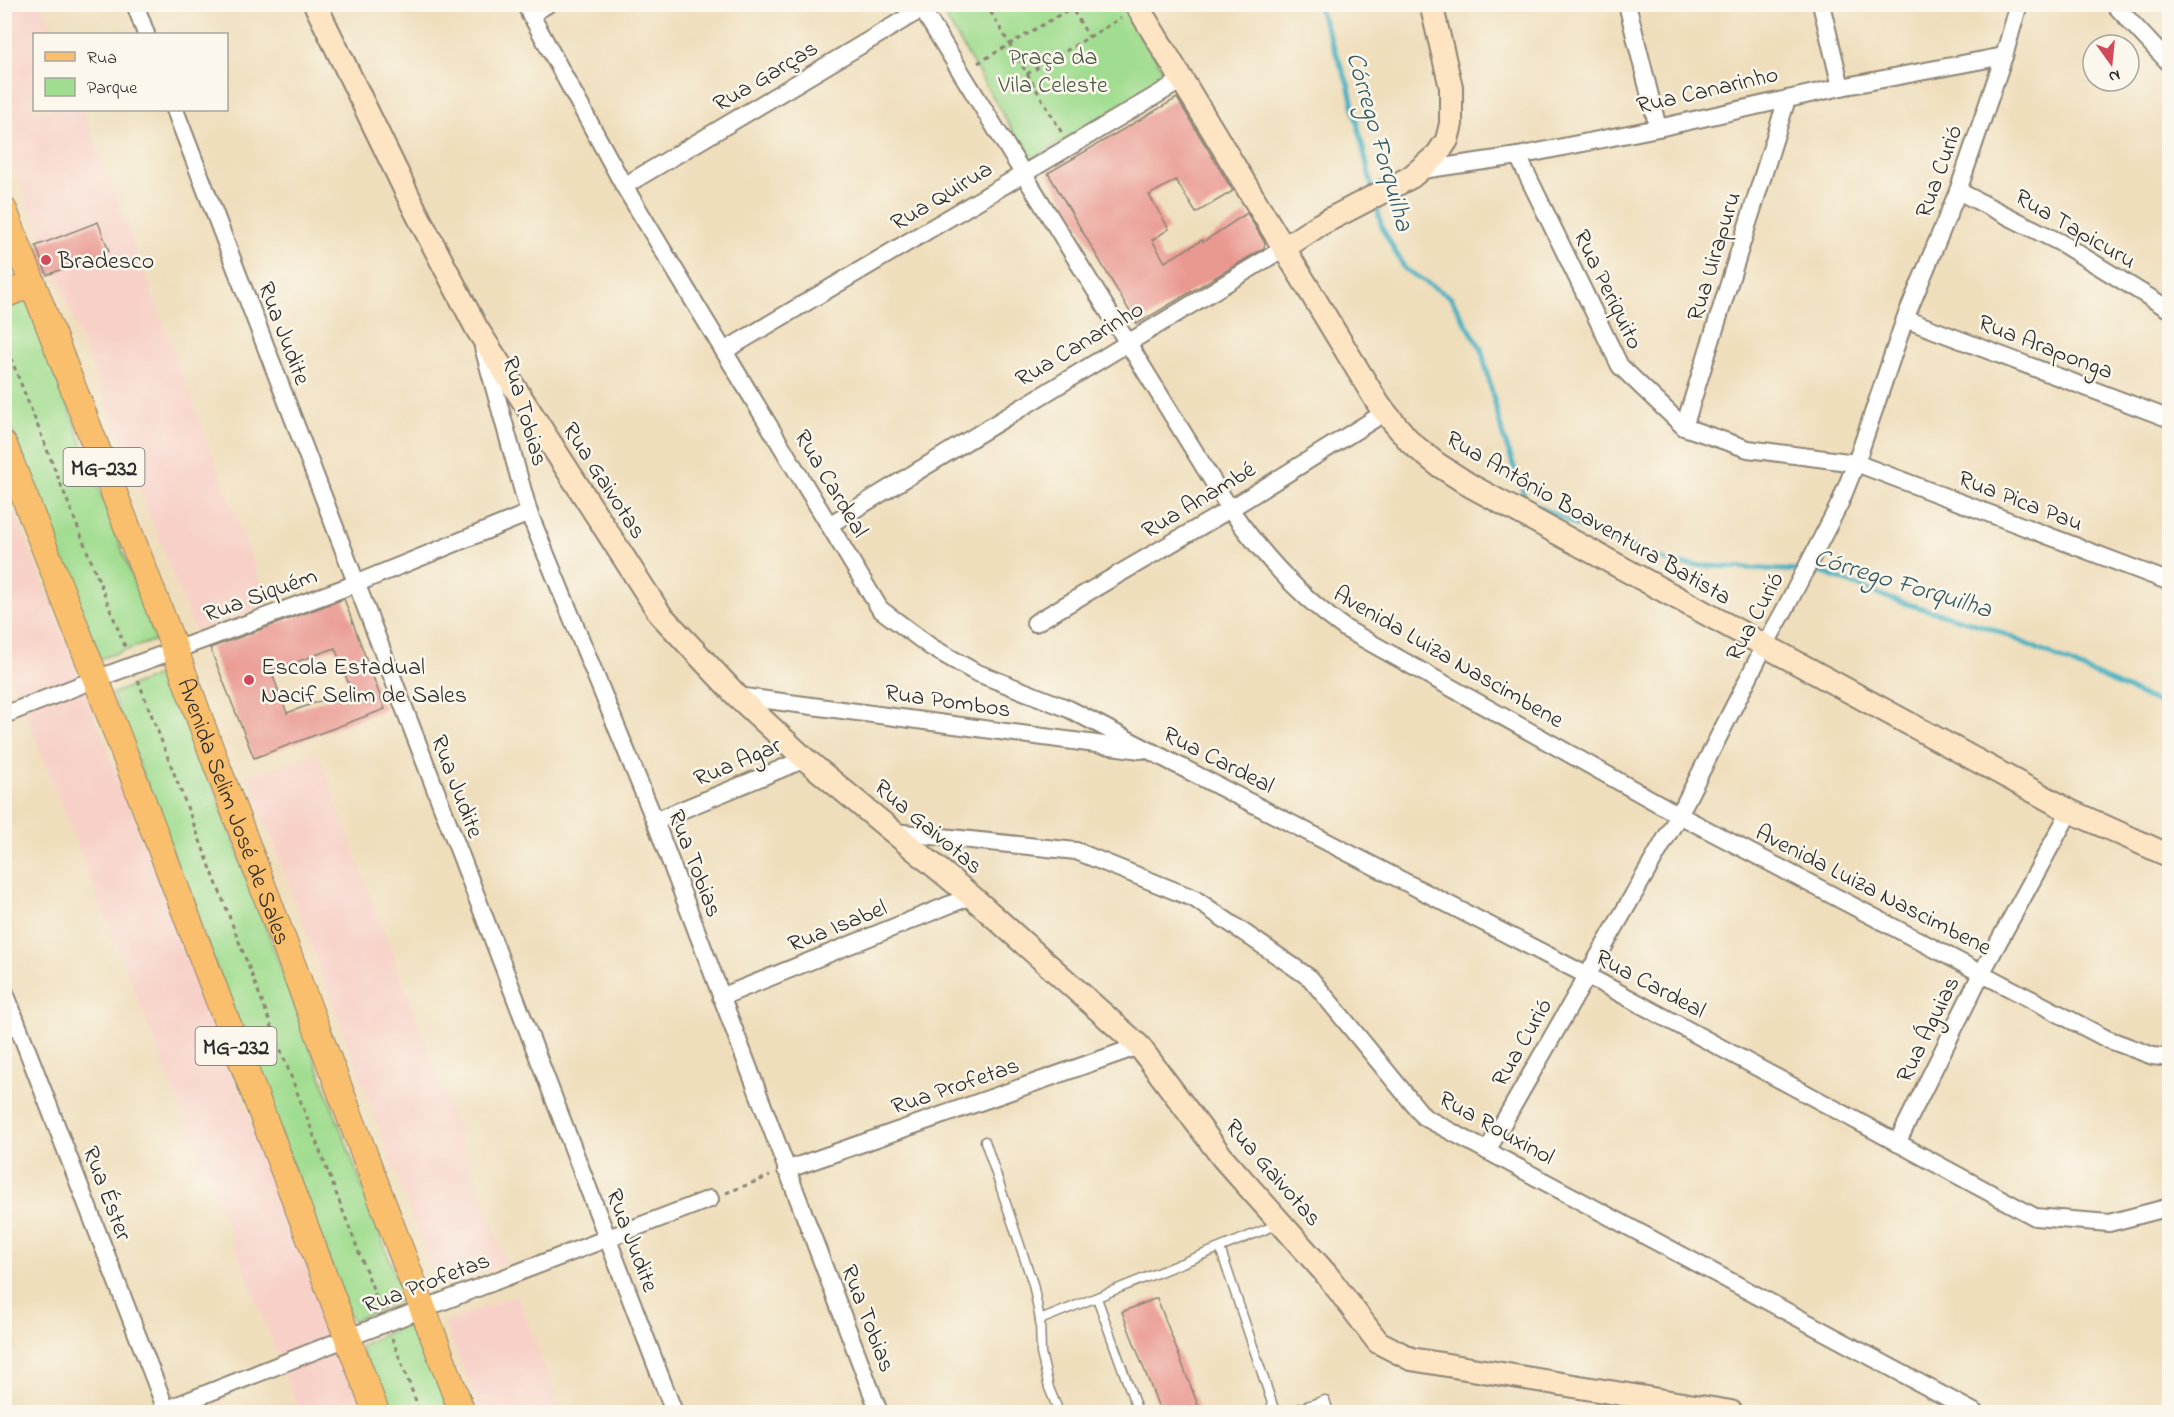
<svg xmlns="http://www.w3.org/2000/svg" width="2174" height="1417" font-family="'Indie Flower',sans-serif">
<rect width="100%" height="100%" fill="#fbf7ec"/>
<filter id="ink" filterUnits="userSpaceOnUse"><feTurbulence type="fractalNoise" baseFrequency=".0167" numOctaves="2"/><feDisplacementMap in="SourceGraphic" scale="12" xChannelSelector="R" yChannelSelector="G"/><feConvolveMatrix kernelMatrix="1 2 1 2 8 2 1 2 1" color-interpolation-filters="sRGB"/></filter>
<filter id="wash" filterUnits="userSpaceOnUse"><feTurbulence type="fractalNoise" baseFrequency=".008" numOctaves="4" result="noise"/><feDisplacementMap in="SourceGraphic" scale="24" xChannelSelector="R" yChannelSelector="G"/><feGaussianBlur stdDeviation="1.35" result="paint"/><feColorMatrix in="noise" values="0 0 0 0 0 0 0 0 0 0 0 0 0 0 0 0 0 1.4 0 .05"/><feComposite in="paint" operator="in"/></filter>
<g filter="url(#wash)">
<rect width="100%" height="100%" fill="#efdebc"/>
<g fill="#f7d1c8">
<polygon points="5,5 43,5 55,34 34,34 34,110 83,110 269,605 195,631 5,144"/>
<polygon points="4,482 363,1412 300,1412 5,661"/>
<polygon points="318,754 507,1263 439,1289 248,775"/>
<polygon points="517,1294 562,1412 481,1412 444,1323"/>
</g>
<g fill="#a1dd90" stroke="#66845e" stroke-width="1.5">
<polygon points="950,4 1124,5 1168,79 1030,160 943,13 942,10"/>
<polygon points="28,299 156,640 99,659 5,411 5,310"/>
<polygon points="170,670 404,1299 352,1321 112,694"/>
<polygon points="416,1319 451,1412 386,1412 360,1346"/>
</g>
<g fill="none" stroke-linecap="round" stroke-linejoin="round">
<g stroke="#43b0c1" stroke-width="5">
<polyline points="1317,4 1348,84 1373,191"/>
<polyline points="1376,203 1382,228 1405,269 1450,297 1481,348 1503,436 1526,500 1581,528 1674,564 1821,572 1894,600 1993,629 2170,708"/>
</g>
</g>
<g id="blocks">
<g fill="#e99890" fill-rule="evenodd">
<polygon points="1177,98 1233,191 1196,213 1176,180 1149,195 1169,229 1152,240 1165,262 1202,240 1203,242 1247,213 1265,243 1264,248 1137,324 1048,173"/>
<polygon points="98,222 109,251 47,275 36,246"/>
<path d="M 344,599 L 385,709 L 254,758 L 210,648 ZM 335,648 L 351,690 L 287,713 L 271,671 Z"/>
<polygon points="1157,1298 1201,1413 1161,1413 1122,1312"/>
</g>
</g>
</g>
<g filter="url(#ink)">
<use href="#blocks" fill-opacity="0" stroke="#8d8474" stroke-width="1.5"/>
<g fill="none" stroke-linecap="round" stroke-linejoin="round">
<defs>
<g id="lane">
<polyline points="985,1141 1033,1284 1040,1320 1041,1353 1049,1388 1059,1412"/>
<polyline points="1220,1248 1275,1412"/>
<polyline points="1097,1298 1138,1412"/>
<polyline points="1040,1320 1279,1224"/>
<polyline points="1289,1412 1325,1400 1329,1412"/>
</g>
<g id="street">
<polyline points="135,4 146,34"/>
<polyline points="525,4 624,186 880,609 931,647 975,672 1069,709 1152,752 1586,975 2035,1217 2109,1223 2170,1207"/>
<path d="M 919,4 L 1230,509 C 1263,556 1299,596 1346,629 L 1679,815 L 2107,1039 L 2153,1056 L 2170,1058"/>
<polyline points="1627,4 1658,128"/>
<polyline points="1821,4 1841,87"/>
<polyline points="2114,4 2170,64"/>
<polyline points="530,15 548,4"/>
<polyline points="175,110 674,1412"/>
<polyline points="1518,156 1620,366 1684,427 1748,449 1856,463 2170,582"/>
<polyline points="1422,170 1518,156 1658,128 1841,87 2004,56"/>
<polyline points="624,186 930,4"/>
<polyline points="1958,191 2061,243 2170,310"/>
<polyline points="1905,319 2170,419"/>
<polyline points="483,347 529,513 655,821 879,1412"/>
<polyline points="724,351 1182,80"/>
<polyline points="1684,427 1787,99"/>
<polyline points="829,525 1284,248"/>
<polyline points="1035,623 1230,509 1384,413"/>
<polyline points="737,696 1141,750"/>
<polyline points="4,715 96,679 355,584 529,513"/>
<polyline points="655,821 805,759"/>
<polyline points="894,832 1076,851 1195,899 1310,978 1424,1117 1974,1412"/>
<polyline points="4,990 167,1412"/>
<polyline points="721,997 971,896"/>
<polyline points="1897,1143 1982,972 2070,811"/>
<polyline points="1487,1151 1679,815 1764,647 1784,611 1840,503 1856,463 1905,319 1958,191 2004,56 2019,4"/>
<polyline points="786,1170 1139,1046"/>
<polyline points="160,1412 347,1338 710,1199"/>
</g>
<g id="secondary">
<polyline points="315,4 416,212 477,329 660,614 737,696 805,759 971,896 1139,1046 1222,1157 1327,1275 1378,1342 1411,1359 1731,1412"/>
<polyline points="1136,4 1379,405 1411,443 1437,464 1471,486 2070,811 2170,856"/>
<polyline points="1284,248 1319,225 1411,177 1437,155 1447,140 1451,124 1451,87 1431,4"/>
</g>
<g id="primary">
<path id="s1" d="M 4,210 L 175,650 L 208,742 L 462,1412"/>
<polyline points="4,295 32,284"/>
<polyline points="4,445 96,679 376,1412"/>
</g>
</defs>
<use href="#lane" stroke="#8d8474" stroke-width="11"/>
<use href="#street" stroke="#8d8474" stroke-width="20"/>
<use href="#secondary" stroke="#8d8474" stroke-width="26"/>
<use href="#primary" stroke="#8d8474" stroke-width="28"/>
<g stroke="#8d8474" stroke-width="3" stroke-dasharray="4.5 4.5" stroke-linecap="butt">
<polyline points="986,4 1062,133"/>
<polyline points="1069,4 1089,37"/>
<polyline points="978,63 1071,8"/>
<polyline points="1027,74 1121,18"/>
<polyline points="4,341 126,649"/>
<polyline points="138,680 380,1307"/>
<polyline points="726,1193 770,1176"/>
<polyline points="392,1338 420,1412"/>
</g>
<use href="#lane" stroke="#fff" stroke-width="8"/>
<use href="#street" stroke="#fff" stroke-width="16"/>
<use href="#secondary" stroke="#fde5c4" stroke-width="22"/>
<use href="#primary" stroke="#f9bf6c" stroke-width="26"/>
</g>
</g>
<g fill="#d1495b" stroke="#fbf7ec" stroke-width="2">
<circle cx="46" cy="260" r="6"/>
<circle cx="249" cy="680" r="6"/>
</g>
<g text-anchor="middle" stroke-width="5" stroke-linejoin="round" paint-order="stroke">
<g fill="#fbf7ec" stroke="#696865" stroke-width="1.5">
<rect x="63.5" y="448" width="81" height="38" rx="4.5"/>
<rect x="195.5" y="1027" width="81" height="38" rx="4.5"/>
</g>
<g font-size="22" font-weight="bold" fill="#2b2b2b">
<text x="104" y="475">MG-232</text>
<text x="236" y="1054">MG-232</text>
</g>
<g font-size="24" fill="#485844" stroke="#fbf7ec">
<text x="1053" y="64">Praça da<tspan x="1053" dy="28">Vila Celeste</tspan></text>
</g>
<g font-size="24" fill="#2b2b2b" stroke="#fbf7ec">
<text transform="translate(765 75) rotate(-31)" y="8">Rua Garças</text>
<text transform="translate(1707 89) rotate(-13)" y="8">Rua Canarinho</text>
<text transform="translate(1938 171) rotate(-70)" y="8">Rua Curió</text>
<text transform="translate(941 195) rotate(-31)" y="8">Rua Quirua</text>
<text transform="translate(2076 228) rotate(30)" y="8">Rua Tapicuru</text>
<text transform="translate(1713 256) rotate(-73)" y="8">Rua Uirapuru</text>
<text transform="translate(1609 289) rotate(64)" y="8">Rua Periquito</text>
<text transform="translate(285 333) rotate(69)" y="8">Rua Judite</text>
<text transform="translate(1079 343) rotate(-31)" y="8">Rua Canarinho</text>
<text transform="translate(2046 346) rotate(21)" y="8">Rua Araponga</text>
<text transform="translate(526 411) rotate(74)" y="8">Rua Tobias</text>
<text transform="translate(605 480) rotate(57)" y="8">Rua Gaivotas</text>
<text transform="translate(832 483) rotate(59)" y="8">Rua Cardeal</text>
<text transform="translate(1198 499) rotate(-31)" y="8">Rua Anambé</text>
<text transform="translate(2021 500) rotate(21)" y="8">Rua Pica Pau</text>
<text transform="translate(1589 517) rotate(30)" y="8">Rua Antônio Boaventura Batista</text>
<text transform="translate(260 594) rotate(-20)" y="8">Rua Siquém</text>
<text transform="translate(1754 616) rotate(-62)" y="8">Rua Curió</text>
<text transform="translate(1449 656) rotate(30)" y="8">Avenida Luiza Nascimbene</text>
<text transform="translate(948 700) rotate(8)" y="8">Rua Pombos</text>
<text transform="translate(1219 759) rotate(27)" y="8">Rua Cardeal</text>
<text transform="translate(737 761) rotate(-23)" y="8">Rua Agar</text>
<text transform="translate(458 786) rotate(69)" y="8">Rua Judite</text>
<text dy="8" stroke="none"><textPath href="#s1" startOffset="644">Avenida Selim José de Sales</textPath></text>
<text transform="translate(929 826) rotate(40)" y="8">Rua Gaivotas</text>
<text transform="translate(696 863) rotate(69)" y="8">Rua Tobias</text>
<text transform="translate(1874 889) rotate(27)" y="8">Avenida Luiza Nascimbene</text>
<text transform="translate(837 925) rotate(-22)" y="8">Rua Isabel</text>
<text transform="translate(1651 983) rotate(28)" y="8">Rua Cardeal</text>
<text transform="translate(1927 1029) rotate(-64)" y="8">Rua Águias</text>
<text transform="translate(1521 1042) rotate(-60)" y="8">Rua Curió</text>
<text transform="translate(955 1085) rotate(-19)" y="8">Rua Profetas</text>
<text transform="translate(1497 1127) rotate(29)" y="8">Rua Rouxinol</text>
<text transform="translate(1274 1172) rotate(49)" y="8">Rua Gaivotas</text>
<text transform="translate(108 1193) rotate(69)" y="8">Rua Éster</text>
<text transform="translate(633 1240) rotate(69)" y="8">Rua Judite</text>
<text transform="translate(426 1282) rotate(-21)" y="8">Rua Profetas</text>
<text transform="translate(869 1318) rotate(69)" y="8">Rua Tobias</text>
</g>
<g font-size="24" fill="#2b2b2b" stroke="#fbf7ec" text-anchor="start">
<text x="58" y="268">Bradesco</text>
<text x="261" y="674">Escola Estadual<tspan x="261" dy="28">Nacif Selim de Sales</tspan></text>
</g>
<g font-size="26" font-style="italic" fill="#335a60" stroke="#fbf7ec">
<text transform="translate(1381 141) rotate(74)" y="9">Córrego Forquilha</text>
<text transform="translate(1903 582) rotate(17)" y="9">Córrego Forquilha</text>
</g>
</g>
<rect width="2174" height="1417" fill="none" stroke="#fbf7ec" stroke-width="24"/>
<rect x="33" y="33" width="195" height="78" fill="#fbf7ec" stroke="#a8a59f" stroke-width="1.5"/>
<rect x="45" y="52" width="30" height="9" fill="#f9bf6c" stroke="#a8a59f" stroke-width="1.5"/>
<text x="87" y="63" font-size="18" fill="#2b2b2b">Rua</text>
<rect x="45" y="78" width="30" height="18" fill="#a1dd90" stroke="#a8a59f" stroke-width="1.5"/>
<text x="87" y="93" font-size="18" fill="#2b2b2b">Parque</text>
<g transform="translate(2111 63) rotate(165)"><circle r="28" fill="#fbf7ec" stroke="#a8a59f" stroke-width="1.5"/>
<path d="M0-4.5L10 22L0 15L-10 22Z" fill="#d1495b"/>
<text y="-9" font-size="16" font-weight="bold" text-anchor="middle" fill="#2b2b2b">N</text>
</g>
</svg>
